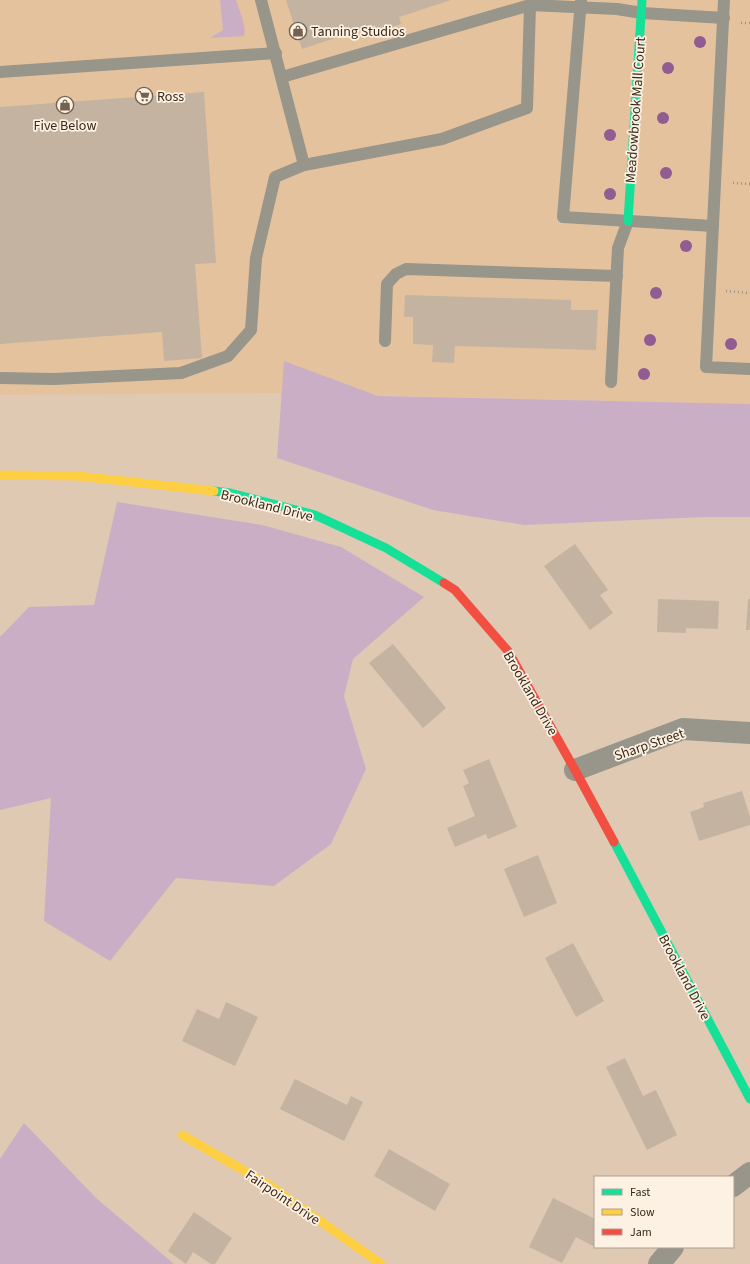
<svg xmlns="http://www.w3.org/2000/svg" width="750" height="1264" font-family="'Source Sans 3',sans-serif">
<rect width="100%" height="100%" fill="#dfc9b3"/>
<polygon fill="#e5c29e" points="0,0 750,0 750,404 275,393 0,395"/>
<g fill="#caaec6">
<path d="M 220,0 L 236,0 C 239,10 247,26 244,36 L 210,38 L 223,30 Z"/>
<polygon points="284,361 378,396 750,404 750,517 703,517 524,525 433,510 277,458"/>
<polygon points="117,502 262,525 341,547 424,597 353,659 344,696 366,769 331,844 274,886 176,878 110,961 44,921 51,798 0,810 0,637 29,607 94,605"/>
<polygon points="24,1123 96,1198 174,1264 0,1264 0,1159"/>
</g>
<g fill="#c4b3a1">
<polygon points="286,0 451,0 399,17 401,24 377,32 375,25 302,49"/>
<polygon points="204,92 216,263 195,264 202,358 164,361 162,332 0,344 0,107"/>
<polygon points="405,295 571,300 571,310 598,310 596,350 455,346 454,363 432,362 433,345 413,344 413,317 404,317"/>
<polygon points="575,544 608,590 600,595 613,613 590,630 544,566"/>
<polygon points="658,599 719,601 718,629 686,628 686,633 657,632"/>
<polygon points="748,599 750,599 750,630 746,630"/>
<polygon points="393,644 446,708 423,728 369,663"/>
<polygon points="489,759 517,827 488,839 486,834 455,847 447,828 475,816 463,786 469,783 463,770"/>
<polygon points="742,791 750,817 750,825 699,841 690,812 704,807 703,803"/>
<polygon points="538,855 557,903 524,917 504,869"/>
<polygon points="573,943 604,1001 576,1017 545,958"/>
<polygon points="226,1002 258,1017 235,1066 182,1041 197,1009 219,1019"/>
<polygon points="625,1058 643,1096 656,1090 677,1135 647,1150 606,1067"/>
<polygon points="295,1079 347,1105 351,1096 363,1102 344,1141 280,1109"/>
<polygon points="389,1149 450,1184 435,1211 374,1176"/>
<polygon points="553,1198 595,1219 595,1247 576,1237 562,1263 529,1247"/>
<polygon points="194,1212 232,1238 215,1264 211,1264 193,1252 186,1264 168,1251"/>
</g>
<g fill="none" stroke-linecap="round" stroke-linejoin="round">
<g stroke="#999285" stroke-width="2.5" stroke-dasharray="1 3" stroke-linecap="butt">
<polyline points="741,23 750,23"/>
<polyline points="733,183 750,184"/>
<polyline points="726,291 750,293"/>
</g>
<g stroke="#98958a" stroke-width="12">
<polyline points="261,0 304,165 442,139 527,108 530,5"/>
<polyline points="581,0 563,217 713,226"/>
<polyline points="724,0 706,367 750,369"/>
<polyline points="0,72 276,53"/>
<polyline points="282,77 530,5 617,9 642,13 724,18"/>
<polyline points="385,341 387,284 396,274 406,269 617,276"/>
<polyline points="0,378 54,379 181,373 228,356 251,330 256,258 275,177 304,165"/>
<polyline points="611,382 618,248 628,221"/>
</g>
<g stroke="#98958a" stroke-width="22">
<polyline points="575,770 683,729 750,733"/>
<polyline points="733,1186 750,1173"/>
<polyline points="659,1264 673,1247"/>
</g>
<g stroke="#16e098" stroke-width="9">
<polyline points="628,221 642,0"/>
<polyline points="214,491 230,493 315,515 386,548 444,583"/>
<polyline points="614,842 750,1099"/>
</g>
<g stroke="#ffcf43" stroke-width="9">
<polyline points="0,475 78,476 214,491"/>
<polyline points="182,1135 269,1185 381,1264"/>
</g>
<polyline stroke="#f24e42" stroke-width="9" points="444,583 455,590 508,651 575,770 614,842"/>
</g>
<g fill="#905c91">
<circle cx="700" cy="42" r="6"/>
<circle cx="668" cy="68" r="6"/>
<circle cx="663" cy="118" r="6"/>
<circle cx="610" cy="135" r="6"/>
<circle cx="666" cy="173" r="6"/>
<circle cx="610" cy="194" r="6"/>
<circle cx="686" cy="246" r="6"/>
<circle cx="656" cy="293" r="6"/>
<circle cx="650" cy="340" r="6"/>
<circle cx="731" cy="344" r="6"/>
<circle cx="644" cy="374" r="6"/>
</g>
<defs>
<symbol id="shop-ring" viewBox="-11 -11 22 22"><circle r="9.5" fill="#fdf1e4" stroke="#73624f" stroke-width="1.5"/><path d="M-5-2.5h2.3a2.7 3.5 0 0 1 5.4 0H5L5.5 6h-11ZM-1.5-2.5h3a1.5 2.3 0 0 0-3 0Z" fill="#73624f"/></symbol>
<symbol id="supermarket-ring" viewBox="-11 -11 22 22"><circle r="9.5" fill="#fdf1e4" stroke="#73624f" stroke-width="1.5"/><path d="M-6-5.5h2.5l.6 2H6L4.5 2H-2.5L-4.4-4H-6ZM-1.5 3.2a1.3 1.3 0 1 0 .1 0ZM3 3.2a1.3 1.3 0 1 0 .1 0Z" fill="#73624f"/></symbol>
</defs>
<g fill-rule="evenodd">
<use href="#shop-ring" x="288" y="21" width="20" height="20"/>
<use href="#supermarket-ring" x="134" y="86" width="20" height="20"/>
<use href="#shop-ring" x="55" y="95" width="20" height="20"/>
</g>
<g text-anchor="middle" stroke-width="3.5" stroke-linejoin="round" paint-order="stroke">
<g font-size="14" fill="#392a19" stroke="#fdf1e4" text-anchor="start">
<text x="311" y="36">Tanning Studios</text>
<text x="157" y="101">Ross</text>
<text x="65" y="130" text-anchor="middle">Five Below</text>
</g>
<g font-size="14" fill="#392a19" stroke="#fdf1e4">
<text transform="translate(635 110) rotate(-86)" y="5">Meadowbrook Mall Court</text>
<text transform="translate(267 505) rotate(14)" y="5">Brookland Drive</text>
<text transform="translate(531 693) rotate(60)" y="5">Brookland Drive</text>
<text transform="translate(649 744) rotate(-19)" y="5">Sharp Street</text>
<text transform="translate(685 977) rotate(62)" y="5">Brookland Drive</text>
<text transform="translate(283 1197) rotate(34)" y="5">Fairpoint Drive</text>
</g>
</g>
<rect x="594" y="1176" width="140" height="72" fill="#fdf1e4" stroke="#afa193"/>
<rect x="602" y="1189" width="20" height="6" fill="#16e098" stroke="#afa193"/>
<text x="630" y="1196" font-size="12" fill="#392a19">Fast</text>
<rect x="602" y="1209" width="20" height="6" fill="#ffcf43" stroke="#afa193"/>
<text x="630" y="1216" font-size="12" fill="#392a19">Slow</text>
<rect x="602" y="1229" width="20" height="6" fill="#f24e42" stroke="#afa193"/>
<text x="630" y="1236" font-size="12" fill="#392a19">Jam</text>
</svg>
